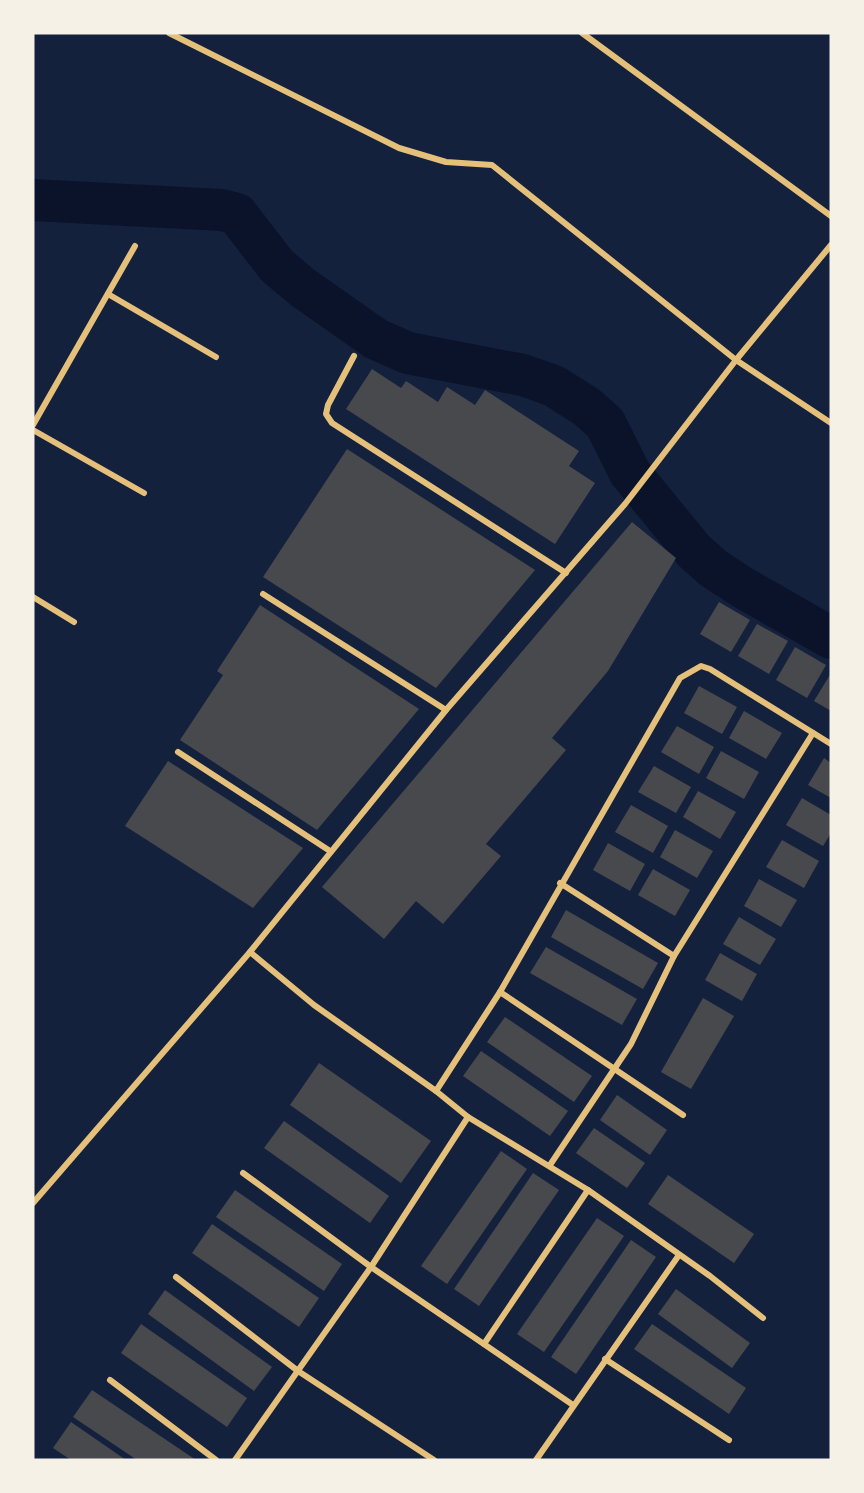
<svg xmlns="http://www.w3.org/2000/svg" width="864" height="1493" font-family="'Golos Text',sans-serif">
<rect width="100%" height="100%" fill="#14213d"/>
<g fill="none" stroke-linecap="round" stroke-linejoin="round">
<polyline stroke="#0b132b" stroke-width="42" points="33,200 222,210 237,214 277,266 302,287 376,339 408,353 523,375 554,386 587,407 605,423 630,473 694,551 713,568 742,587 831,638"/>
</g>
<g fill="#48494c">
<polygon points="372,369 401,388 406,381 438,402 447,387 475,405 485,390 579,451 569,466 595,483 555,544 346,409"/>
<polygon points="347,449 535,570 436,688 263,577"/>
<polygon points="632,522 676,558 608,671 552,738 566,750 486,844 501,856 443,924 416,901 384,939 322,887"/>
<polygon points="719,602 750,620 731,652 700,634"/>
<polygon points="260,605 419,709 317,830 180,740 223,675 217,671"/>
<polygon points="757,624 788,641 769,674 738,656"/>
<polygon points="795,647 826,665 807,698 776,680"/>
<polygon points="831,673 831,711 814,701"/>
<polygon points="699,686 737,707 722,734 684,713"/>
<polygon points="744,711 782,733 766,759 729,738"/>
<polygon points="677,726 714,747 699,774 661,752"/>
<polygon points="721,751 759,772 744,799 706,778"/>
<polygon points="824,758 831,763 831,798 808,785"/>
<polygon points="168,761 303,848 253,908 125,826"/>
<polygon points="654,766 691,787 676,813 638,792"/>
<polygon points="698,791 736,812 720,839 683,817"/>
<polygon points="802,798 831,815 831,833 823,846 786,825"/>
<polygon points="631,805 668,826 653,853 615,832"/>
<polygon points="675,830 713,851 697,878 660,857"/>
<polygon points="782,840 819,861 804,888 766,867"/>
<polygon points="608,843 645,864 630,891 593,870"/>
<polygon points="653,869 690,890 675,916 638,895"/>
<polygon points="759,879 797,900 781,927 744,906"/>
<polygon points="566,910 658,963 643,989 551,937"/>
<polygon points="739,917 776,939 760,965 723,944"/>
<polygon points="546,947 637,999 622,1025 530,973"/>
<polygon points="720,953 757,974 742,1001 705,980"/>
<polygon points="703,998 734,1016 691,1089 661,1072"/>
<polygon points="505,1017 592,1076 574,1102 487,1042"/>
<polygon points="481,1051 568,1111 550,1136 463,1076"/>
<polygon points="319,1063 431,1141 401,1183 290,1105"/>
<polygon points="617,1095 667,1130 650,1155 600,1120"/>
<polygon points="284,1121 389,1196 370,1223 264,1148"/>
<polygon points="594,1128 645,1163 627,1188 576,1153"/>
<polygon points="501,1151 527,1169 447,1284 421,1266"/>
<polygon points="533,1173 559,1190 479,1306 454,1289"/>
<polygon points="668,1175 754,1234 734,1263 648,1204"/>
<polygon points="235,1190 342,1264 324,1291 216,1217"/>
<polygon points="597,1218 624,1236 544,1352 517,1334"/>
<polygon points="212,1224 319,1298 299,1327 192,1253"/>
<polygon points="631,1240 656,1257 576,1374 551,1357"/>
<polygon points="676,1289 750,1343 732,1368 658,1314"/>
<polygon points="165,1290 272,1367 254,1391 148,1314"/>
<polygon points="141,1324 247,1398 227,1427 121,1353"/>
<polygon points="652,1324 746,1388 729,1414 634,1349"/>
<polygon points="92,1390 196,1460 137,1460 73,1417"/>
<polygon points="71,1422 126,1460 71,1460 53,1448"/>
</g>
<g fill="none" stroke-linecap="round" stroke-linejoin="round">
<g stroke="#e5c07b" stroke-width="6">
<polyline points="169,33 399,148 446,162 492,165 736,360 831,423"/>
<polyline points="582,33 831,216"/>
<polyline points="108,294 216,357"/>
<polyline points="354,356 328,405 326,414 332,423 566,573"/>
<polyline points="33,425 135,246"/>
<polyline points="33,430 144,493"/>
<polyline points="263,594 446,710"/>
<polyline points="33,597 74,622"/>
<polyline points="178,752 330,851"/>
<polyline points="560,883 674,956"/>
<polyline points="250,952 314,1005 436,1091 468,1117 588,1190 710,1276 763,1318"/>
<polyline points="500,992 683,1115"/>
<polyline points="436,1091 500,992 680,678 701,666 710,669 831,744"/>
<polyline points="550,1165 631,1044 674,956 813,733"/>
<polyline points="243,1173 371,1267 573,1405"/>
<polyline points="33,1203 250,952 446,710 625,504 736,360 831,245"/>
<polyline points="176,1277 298,1371 434,1460"/>
<polyline points="484,1344 588,1190"/>
<polyline points="605,1359 729,1440"/>
<polyline points="110,1380 216,1460"/>
<polyline points="235,1460 371,1267 468,1117"/>
<polyline points="536,1460 679,1255"/>
</g>
</g>
<rect width="864" height="1493" fill="none" stroke="#f6f1e7" stroke-width="69"/>
</svg>
